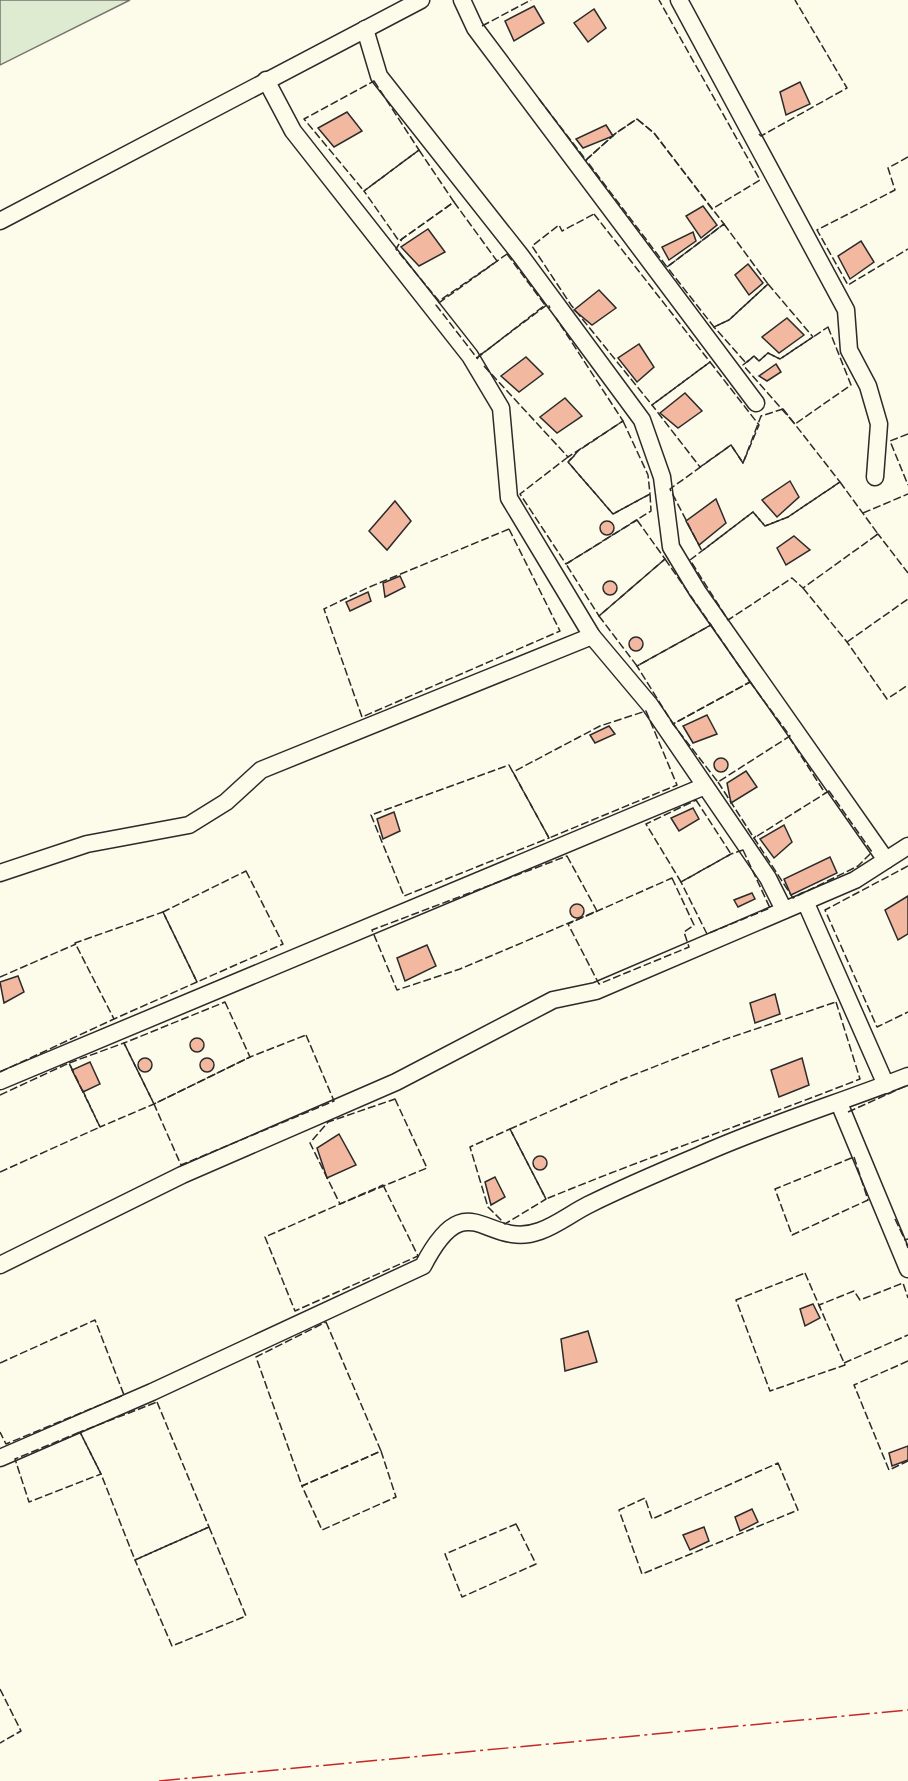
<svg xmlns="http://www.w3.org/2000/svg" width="908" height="1781" font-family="'Alegreya Sans',sans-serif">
<rect width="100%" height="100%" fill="#fdfbea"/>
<polygon fill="#deebd1" stroke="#74746e" stroke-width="1.5" points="0,0 130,0 0,65"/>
<g fill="#f2b8a0" stroke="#2b2b2b" stroke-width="1.5">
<polygon points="534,6 544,23 514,41 505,21"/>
<polygon points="594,9 606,28 588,42 574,23"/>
<polygon points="800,82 810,104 786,115 780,92"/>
<polygon points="347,112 362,131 334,147 318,128"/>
<polygon points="606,125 613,136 583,148 576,139"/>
<polygon points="703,206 717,225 701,238 686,216"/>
<polygon points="428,229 445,252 419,266 401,247"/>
<polygon points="693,232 696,241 669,260 662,247"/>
<polygon points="861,241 874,262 850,279 838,256"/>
<polygon points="748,264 763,283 749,295 735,275"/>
<polygon points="599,290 616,308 592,325 574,310"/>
<polygon points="787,318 804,335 779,353 762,337"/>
<polygon points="639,344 654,367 637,382 618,358"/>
<polygon points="526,357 543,374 519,392 501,376"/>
<polygon points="776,364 781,372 767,381 759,376"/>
<polygon points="685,393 702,411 678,428 660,413"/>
<polygon points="565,398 582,416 557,433 540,417"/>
<polygon points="790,481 799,497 777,517 762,500"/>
<polygon points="716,499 726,523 699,545 686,521"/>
<polygon points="395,501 411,521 387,550 369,531"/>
<circle cx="607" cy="528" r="7"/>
<polygon points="794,536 810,550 786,565 777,548"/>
<polygon points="400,576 405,587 385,597 383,583"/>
<circle cx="610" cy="588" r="7"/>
<polygon points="368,592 371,601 350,611 346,602"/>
<circle cx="636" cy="644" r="7"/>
<polygon points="707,715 717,734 693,743 683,726"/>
<polygon points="609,726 615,734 595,743 590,735"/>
<circle cx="721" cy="765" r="7"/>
<polygon points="746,771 757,787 731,803 727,783"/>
<polygon points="693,808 699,819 679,831 671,818"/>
<polygon points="394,812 400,831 383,839 377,819"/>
<polygon points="784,825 792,842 774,858 760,839"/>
<polygon points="830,857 837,873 791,895 784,879"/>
<polygon points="752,893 755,899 738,907 734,900"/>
<polygon points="908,896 908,934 898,940 885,910"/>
<circle cx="577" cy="911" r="7"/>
<polygon points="427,945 436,966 405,981 397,958"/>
<polygon points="18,976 24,992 4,1003 0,982"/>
<polygon points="775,994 780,1014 755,1023 750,1003"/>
<circle cx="197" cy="1045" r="7"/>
<polygon points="802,1058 809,1085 779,1097 771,1070"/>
<circle cx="145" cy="1065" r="7"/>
<circle cx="207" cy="1065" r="7"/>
<polygon points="90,1062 100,1084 83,1092 72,1070"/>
<polygon points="339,1134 356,1165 327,1178 317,1148"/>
<circle cx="540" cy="1163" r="7"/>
<polygon points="495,1177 505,1197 491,1205 485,1182"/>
<polygon points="813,1304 820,1318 805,1326 800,1309"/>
<polygon points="588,1331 597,1362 565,1371 561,1339"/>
<polygon points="908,1446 908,1460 892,1466 889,1453"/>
<polygon points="752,1509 758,1522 740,1531 735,1517"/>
<polygon points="704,1527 709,1541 690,1550 683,1535"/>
</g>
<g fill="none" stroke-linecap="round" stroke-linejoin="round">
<defs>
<g id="minor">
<polyline points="462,0 475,28 756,403"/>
<polyline points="679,0 846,310 849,350 868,386 879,424 875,477"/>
<polyline points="365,29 379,76 521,256 642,420 662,477 671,547 698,592 886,860"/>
<polyline points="266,80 293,131 470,356 501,408 509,498 592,636 650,705 768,878 784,910"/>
<polyline points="0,221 421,0"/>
<polyline points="0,873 87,844 189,825 226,802 261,770 592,636"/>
<polyline points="805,901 886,1085"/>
<polyline points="0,1081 705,786"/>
<polyline points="839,1103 908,1269"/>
<polyline points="0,1265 182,1175 396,1082 553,1000 596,991 855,880 908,846"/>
<path d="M 0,1458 L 152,1392 L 423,1266 C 468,1179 486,1251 540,1231 C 557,1225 572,1213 588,1205 C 624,1187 662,1171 700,1155 C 767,1125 839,1103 908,1076"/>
</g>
</defs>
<use href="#minor" stroke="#2b2b2b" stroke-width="19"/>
<use href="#minor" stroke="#fdfbea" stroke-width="16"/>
<g stroke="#2b2b2b" stroke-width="1.5" stroke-dasharray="8 3" stroke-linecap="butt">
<polyline points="482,26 531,0"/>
<polygon points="374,81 419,150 364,191 304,119"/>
<polyline points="539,99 586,160 616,133 637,119 654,133 712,209 760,180 659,0"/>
<polygon points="637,119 654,133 724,224 667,267 586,160 616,133"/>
<polyline points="759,134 761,136 847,88 795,0"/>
<polygon points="419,150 454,202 399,241 364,191"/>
<polyline points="908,157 888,168 895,190 817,230 848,285 908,249"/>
<polygon points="454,202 497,261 439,301 396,249 402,239"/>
<polygon points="594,214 710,362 652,405 571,305 532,246 559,225 562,231"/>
<polygon points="724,224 768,284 729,320 714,327 667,267"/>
<polygon points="507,254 545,305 477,358 436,305"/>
<polygon points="768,284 813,337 780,359 768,353 759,361 754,356 746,363 714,327 729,320"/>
<polygon points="828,327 851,385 795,424 743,365 754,356 759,361 768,353 780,359"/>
<polyline points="479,356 548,304 550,308"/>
<polyline points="478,359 477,358 482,353"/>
<polygon points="710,362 759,425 743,463 731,445 700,467 652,405"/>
<polyline points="484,366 568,457 623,421 556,318"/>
<polygon points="783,409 840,482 788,517 765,526 753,512 702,551 670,489 731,445 743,463 761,416"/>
<polygon points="623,421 648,475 650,494 613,514 568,462 578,451"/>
<polyline points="908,434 890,441 908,485"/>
<polyline points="568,457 520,494 566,564 651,511 650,494 613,514 568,462 575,455"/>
<polygon points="840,482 878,534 803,588 792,578 728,620 690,560 753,512 765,526 788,517"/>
<polyline points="863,513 908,494"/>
<polygon points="637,520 665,559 599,616 566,564"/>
<polygon points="509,529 560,631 362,717 324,609 367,588"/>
<polyline points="876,535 878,534 908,573"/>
<polygon points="665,559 711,625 637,666 599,616"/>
<polyline points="803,588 847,642 887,699 908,685"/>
<polygon points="711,625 750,682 673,724 637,666"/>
<polyline points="847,642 908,599"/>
<polygon points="750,682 790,736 718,782 673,724"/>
<polygon points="646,711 677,785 549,838 513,772 600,726"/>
<polyline points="789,737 825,793"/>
<polygon points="509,765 549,838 404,896 371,815"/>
<polyline points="718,782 754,838 756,836"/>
<polygon points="829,791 872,852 858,866 793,898 754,838"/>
<polygon points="696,800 731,854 681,882 646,824"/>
<polygon points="743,850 770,908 707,934 681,882 731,854"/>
<polygon points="567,856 597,911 460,969 397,990 372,930"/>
<polyline points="908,866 825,910 877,1027 908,1012"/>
<polygon points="246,871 283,944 197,982 163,912"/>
<polygon points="672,878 694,925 684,932 689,947 599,984 568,924"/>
<polygon points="163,912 197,982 114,1019 75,943"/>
<polyline points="0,977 76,944"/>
<polygon points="225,1002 250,1057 154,1104 124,1043"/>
<path d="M 836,1002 L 860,1079 C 756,1120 650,1156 546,1199 L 510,1129 L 623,1079 L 720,1041 Z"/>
<polygon points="306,1035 334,1101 181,1165 154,1104 250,1057"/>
<polygon points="124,1043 154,1104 100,1127 69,1063"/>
<polyline points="0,1072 114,1019"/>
<polyline points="0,1095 69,1063 74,1073"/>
<polygon points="395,1099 427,1168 340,1204 310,1143 328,1122"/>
<polyline points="848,1112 908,1085"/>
<polygon points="510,1129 546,1199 505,1224 488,1207 470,1147"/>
<polygon points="854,1157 868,1200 792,1235 775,1189"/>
<polyline points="0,1172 100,1127 82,1089"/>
<polygon points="383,1185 418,1256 295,1311 265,1237"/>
<polyline points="895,1219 905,1240 908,1239 905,1240 908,1248"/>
<polygon points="805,1273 845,1365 770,1391 736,1300"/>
<polyline points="820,1308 819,1305 854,1291 860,1300 903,1283 908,1298"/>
<polygon points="326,1322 381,1451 302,1486 256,1357"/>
<polyline points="908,1361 854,1385 889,1470 908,1461"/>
<polyline points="0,1363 95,1320 124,1395 6,1444 0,1432"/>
<polyline points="844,1363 908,1335"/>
<polygon points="157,1402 209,1527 135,1560 101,1474 80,1432"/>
<polygon points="80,1432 101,1474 29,1502 15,1459"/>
<polygon points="381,1451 396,1497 322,1530 302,1486"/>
<polygon points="778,1463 798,1510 642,1574 619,1510 645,1498 652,1519"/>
<polygon points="516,1524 536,1564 462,1597 445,1554"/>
<polygon points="209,1527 246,1616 172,1646 135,1560"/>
<polyline points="0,1689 21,1731 0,1743"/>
</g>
<polyline stroke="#c62828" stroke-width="1.5" stroke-dasharray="21 4.5 3 4.5" stroke-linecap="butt" points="159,1781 908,1710"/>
</g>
</svg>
